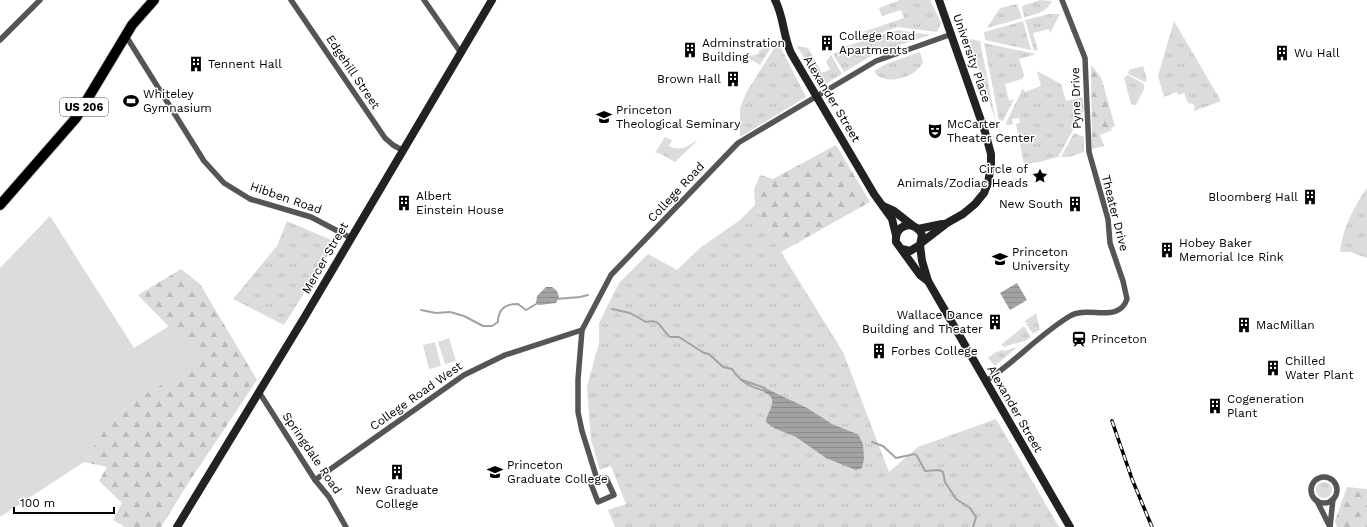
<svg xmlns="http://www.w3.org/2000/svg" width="1367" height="527" font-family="'Work Sans',sans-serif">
<defs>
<pattern id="grass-tufts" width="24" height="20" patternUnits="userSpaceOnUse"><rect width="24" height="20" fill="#dcdcdc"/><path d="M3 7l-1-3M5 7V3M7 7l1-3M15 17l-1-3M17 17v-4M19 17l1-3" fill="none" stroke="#bbb"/></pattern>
<pattern id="forest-firs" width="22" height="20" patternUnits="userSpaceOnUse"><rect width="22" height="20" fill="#dcdcdc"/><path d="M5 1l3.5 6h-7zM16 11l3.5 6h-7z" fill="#bbb"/></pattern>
<pattern id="water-rules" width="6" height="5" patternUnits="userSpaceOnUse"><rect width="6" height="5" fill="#a3a3a3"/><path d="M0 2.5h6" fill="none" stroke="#8b8b8b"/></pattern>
</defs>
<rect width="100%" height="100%" fill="#fff"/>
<g fill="url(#grass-tufts)">
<polygon points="900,0 930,0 941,23 937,32 898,27 865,38 863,32 904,18 901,10 882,16 879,8"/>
<path d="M 1040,0 L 1052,1 C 1046,13 1036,14 1024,17 L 1022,6 Z"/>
<polygon points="1017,4 1022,18 987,28 1000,8"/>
<polygon points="1049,14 1060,14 1050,33 1049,29 1033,33 1038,50 1034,51 1025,20"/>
<polygon points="1023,21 1031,50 985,40 984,32"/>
<polygon points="1174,21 1221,101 1194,111 1195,107 1193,104 1188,103 1184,93 1178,95 1177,92 1164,97 1158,76"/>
<polygon points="898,30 930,35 878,52 844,72 833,54 847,46"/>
<polygon points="969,39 980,41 996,122"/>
<polygon points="776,40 760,65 745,56 747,53 750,56 758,54 759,51"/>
<polygon points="778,42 806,97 740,137 740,108 746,93"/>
<polygon points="984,43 1036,54 1019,59 1024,75 1022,79 1005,84 1009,101 1014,99 1003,121 999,120"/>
<polygon points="797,46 808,48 822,73 830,69 826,62 831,55 842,74 827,83 819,83"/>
<path d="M 920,52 L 923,62 C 917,77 883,88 874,71 L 886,64 Z"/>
<polygon points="1143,66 1147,80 1145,82 1128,74 1129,70"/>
<polygon points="1037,71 1061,84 1066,101 1083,97 1084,110 1058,157 1039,162 1024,164 1016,124 1020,123 1019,118 1012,119 1013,124 1006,125 1006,123 1023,88 1025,92 1041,86"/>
<polygon points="1128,75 1144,84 1144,89 1136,105 1131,104 1124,78"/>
<polygon points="1074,133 1084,137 1084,152 1069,157 1061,157"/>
<path d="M 665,137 L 672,140 L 669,146 C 680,152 688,146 698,140 L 675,162 L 659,153 L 655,153 Z"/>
<path d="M 1367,188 L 1367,258 L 1350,252 L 1340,252 C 1342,230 1354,206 1367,188 Z"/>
<polygon points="755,205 781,252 843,352 889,472 918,447 996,419 1059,527 615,527 608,510 626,504 611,466 600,470 591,440 587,387 599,343 599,323 619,283 648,254 677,270 700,248 740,220"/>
<polygon points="287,221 336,242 284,325 233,299 277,246"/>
<polygon points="1036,313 1040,330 1033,334 1026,324 1028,323 1024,322"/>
<polygon points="1024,326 1031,337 1025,341 1015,344 1014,343 1005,347 1001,345"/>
<polygon points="1017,347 995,366 988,358 994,353 1003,350 1004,351"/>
<circle cx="1324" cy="490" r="8"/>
</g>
<g fill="url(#forest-firs)">
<polygon points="1091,65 1101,77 1115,126 1111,128 1112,130 1100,135 1104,146 1092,149"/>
<polygon points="836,145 870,202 781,252 755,205 754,190 760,175 773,179"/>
<polygon points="181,269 200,284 257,380 187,485 161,527 125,527 113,520 122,503 99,481 107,467 84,462 108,424 136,399 202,361 138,295"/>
<polygon points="1347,487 1367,489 1367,527 1337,527 1335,521"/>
</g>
<g fill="#dcdcdc">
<polygon points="50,216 134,348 169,326 203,361 136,399 108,424 84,462 0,517 0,268"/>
<polygon points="449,338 456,361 445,364 438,342"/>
<polygon points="435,342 441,366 429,369 423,345"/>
</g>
<g fill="url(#water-rules)">
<polygon points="1017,283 1027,300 1010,310 1000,293"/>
<polygon points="546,287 552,287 557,291 559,297 556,303 539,305 536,303 537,296"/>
<path d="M 765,388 L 807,408 L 832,424 L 857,434 L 860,438 L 863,444 L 864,459 L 862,468 L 856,470 L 826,458 L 796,437 L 774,428 L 766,422 C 766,413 777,404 770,396 C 767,393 765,394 762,390 Z"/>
</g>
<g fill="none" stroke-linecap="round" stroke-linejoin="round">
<g stroke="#a3a3a3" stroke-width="2">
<polyline points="556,299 580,297 588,295"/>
<path d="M 612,309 L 630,313 L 646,322 C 661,318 660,329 670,337 L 679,337 L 704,353 L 709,354 L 723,367 L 732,369 C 740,381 748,386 762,390"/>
<path d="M 421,310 L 436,313 L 450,312 L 464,316 L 483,326 L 492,326 L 498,322 C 498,309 505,304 518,304 L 526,310 L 538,303"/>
<polyline points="742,380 765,388"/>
<polyline points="872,442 883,446 896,458 915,454 917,456 925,471 939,470 943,472 945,482 956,499 970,508 976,517 973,527"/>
</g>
<defs>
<polyline id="highway" points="0,205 76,118 132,25 154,0"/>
</defs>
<use href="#highway" stroke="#dbdbdb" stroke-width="12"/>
<g stroke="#555" stroke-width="5.5">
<polyline points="291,0 385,138 393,145 402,150"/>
<polyline points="424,0 461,53"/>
<polyline points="126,36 204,161 224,183 250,199 311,217 351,238"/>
<polyline points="0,40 40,0"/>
<path d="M 986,381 C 1015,362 1040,334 1070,316 C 1087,305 1119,324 1127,299 L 1123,281 L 1110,243 L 1108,219 L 1089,152 L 1085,58 L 1062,0"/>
<polyline points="259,392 315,480 329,497 346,527"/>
<circle cx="1324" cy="490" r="13"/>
<polygon points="606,478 614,495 598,502 591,484 597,479"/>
<polyline points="597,479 582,431 578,412 578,379 582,330 611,275 738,143 876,61 952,34"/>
<polyline points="315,480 464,375 505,355 582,330"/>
<polyline points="1317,501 1330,527"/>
<polyline points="1330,527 1333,499"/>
</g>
<g stroke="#222" stroke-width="8">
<path d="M 775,0 C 784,17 783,36 791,53 L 874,194 L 892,219 L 896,235"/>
<polyline points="883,206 894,211 913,226"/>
<polyline points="918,229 942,224"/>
<polyline points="921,243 947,223 963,214 975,204 984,193 988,183 991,165 991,154 985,132 939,0"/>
<polyline points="920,245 922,261 928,281 1070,527"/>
<path d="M 902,249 L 910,251 L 920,245 L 922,235 C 915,219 894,224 896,242 L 920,275 L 928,281"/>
<polyline points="177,527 304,318 492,0"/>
</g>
<use href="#highway" stroke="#000" stroke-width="10"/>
<defs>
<polyline id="rail" points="1112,421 1132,479 1152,527"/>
</defs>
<use href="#rail" stroke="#000" stroke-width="3.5"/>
<use href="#rail" stroke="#fff" stroke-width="2" stroke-dasharray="6" stroke-linecap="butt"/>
</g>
<defs>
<symbol id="building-bare" viewBox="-9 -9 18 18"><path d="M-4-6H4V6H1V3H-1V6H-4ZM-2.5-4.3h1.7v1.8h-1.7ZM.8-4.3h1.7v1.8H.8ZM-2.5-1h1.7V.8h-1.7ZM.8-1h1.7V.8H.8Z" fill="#000" stroke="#fff" stroke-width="2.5" paint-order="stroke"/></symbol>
<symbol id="stadium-bare" viewBox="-9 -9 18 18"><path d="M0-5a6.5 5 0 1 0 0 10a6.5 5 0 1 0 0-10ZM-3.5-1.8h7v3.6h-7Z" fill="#000" stroke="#fff" stroke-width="2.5" paint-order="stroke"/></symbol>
<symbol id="university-bare" viewBox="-9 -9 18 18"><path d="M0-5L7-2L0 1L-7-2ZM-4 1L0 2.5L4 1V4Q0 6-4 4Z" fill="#000" stroke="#fff" stroke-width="2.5" paint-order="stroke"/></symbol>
<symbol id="theatre-bare" viewBox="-9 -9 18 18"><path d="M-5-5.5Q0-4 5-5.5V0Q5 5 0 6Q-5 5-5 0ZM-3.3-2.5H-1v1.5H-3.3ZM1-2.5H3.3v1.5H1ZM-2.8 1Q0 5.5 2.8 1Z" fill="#000" stroke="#fff" stroke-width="2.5" paint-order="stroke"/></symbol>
<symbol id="sight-bare" viewBox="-9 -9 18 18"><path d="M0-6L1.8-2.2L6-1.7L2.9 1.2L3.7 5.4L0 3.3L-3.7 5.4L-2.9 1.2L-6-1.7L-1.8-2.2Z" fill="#000" stroke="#fff" stroke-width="2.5" paint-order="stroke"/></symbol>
<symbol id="station-bare" viewBox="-9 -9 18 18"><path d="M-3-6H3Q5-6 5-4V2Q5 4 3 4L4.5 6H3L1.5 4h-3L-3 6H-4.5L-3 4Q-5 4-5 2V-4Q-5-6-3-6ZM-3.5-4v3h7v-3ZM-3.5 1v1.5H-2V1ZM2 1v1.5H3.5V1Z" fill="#000" stroke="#fff" stroke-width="2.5" paint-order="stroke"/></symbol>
<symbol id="school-bare" viewBox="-9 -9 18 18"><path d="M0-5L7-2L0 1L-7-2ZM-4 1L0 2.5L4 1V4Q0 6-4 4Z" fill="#000" stroke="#fff" stroke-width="2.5" paint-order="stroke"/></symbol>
</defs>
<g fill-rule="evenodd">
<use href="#building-bare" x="816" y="32" width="22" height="22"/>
<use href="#building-bare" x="679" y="39" width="22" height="22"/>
<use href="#building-bare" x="1271" y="42" width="22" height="22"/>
<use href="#building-bare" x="185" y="53" width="22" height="22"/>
<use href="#building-bare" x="722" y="68" width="22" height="22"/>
<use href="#stadium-bare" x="120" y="90" width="22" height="22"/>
<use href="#university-bare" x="593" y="106" width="22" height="22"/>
<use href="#theatre-bare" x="924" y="120" width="22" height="22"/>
<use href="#sight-bare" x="1029" y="165" width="22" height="22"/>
<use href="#building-bare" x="1299" y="186" width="22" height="22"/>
<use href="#building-bare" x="393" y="192" width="22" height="22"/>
<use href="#building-bare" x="1064" y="193" width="22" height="22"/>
<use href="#building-bare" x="1156" y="239" width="22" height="22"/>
<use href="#university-bare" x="989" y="248" width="22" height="22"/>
<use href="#building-bare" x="984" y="311" width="22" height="22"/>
<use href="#building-bare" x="1233" y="314" width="22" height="22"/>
<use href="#station-bare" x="1068" y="328" width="22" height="22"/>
<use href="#building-bare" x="868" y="340" width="22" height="22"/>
<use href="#building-bare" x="1262" y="357" width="22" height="22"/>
<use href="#building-bare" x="1204" y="395" width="22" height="22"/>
<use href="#building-bare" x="386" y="461" width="22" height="22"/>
<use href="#school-bare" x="484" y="461" width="22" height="22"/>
</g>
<g text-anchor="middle" stroke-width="3" stroke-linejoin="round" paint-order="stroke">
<rect fill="#fff" stroke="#4c4c4c" stroke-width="1" x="60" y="98" width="48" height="18" rx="3"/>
<g font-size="11" font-weight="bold" fill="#000">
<text x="84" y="111">US 206</text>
</g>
<g font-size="12" fill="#000" stroke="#fff" text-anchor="start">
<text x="839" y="40">College Road<tspan x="839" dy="14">Apartments</tspan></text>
<text x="702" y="47">Adminstration<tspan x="702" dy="14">Building</tspan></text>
<text x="1294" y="57">Wu Hall</text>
<text x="208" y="68">Tennent Hall</text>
<text x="721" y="83" text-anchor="end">Brown Hall</text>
<text x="143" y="98">Whiteley<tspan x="143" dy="14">Gymnasium</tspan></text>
<text x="616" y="114">Princeton<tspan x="616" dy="14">Theological Seminary</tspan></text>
<text x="947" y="128">McCarter<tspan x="947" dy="14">Theater Center</tspan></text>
<text x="1028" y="173" text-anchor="end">Circle of<tspan x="1028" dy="14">Animals/Zodiac Heads</tspan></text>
<text x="416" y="200">Albert<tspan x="416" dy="14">Einstein House</tspan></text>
<text x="1298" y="201" text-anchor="end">Bloomberg Hall</text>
<text x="1063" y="208" text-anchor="end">New South</text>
<text x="1179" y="247">Hobey Baker<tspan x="1179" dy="14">Memorial Ice Rink</tspan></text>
<text x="1012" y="256">Princeton<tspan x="1012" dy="14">University</tspan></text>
<text x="983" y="319" text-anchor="end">Wallace Dance<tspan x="983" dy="14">Building and Theater</tspan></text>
<text x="1256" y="329">MacMillan</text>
<text x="1091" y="343">Princeton</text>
<text x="891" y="355">Forbes College</text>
<text x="1285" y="365">Chilled<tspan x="1285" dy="14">Water Plant</tspan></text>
<text x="1227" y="403">Cogeneration<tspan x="1227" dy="14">Plant</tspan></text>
<text x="507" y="469">Princeton<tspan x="507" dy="14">Graduate College</tspan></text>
<text x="397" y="494" text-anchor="middle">New Graduate<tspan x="397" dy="14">College</tspan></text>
</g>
<g font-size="12" fill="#000" stroke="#fff">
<text transform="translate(972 58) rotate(71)" y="4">University Place</text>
<text transform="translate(353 72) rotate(56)" y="4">Edgehill Street</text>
<text transform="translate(1076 98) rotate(-92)" y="4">Pyne Drive</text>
<text transform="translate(832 99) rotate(59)" y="4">Alexander Street</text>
<text transform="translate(676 192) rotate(-47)" y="4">College Road</text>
<text transform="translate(286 198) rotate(19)" y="4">Hibben Road</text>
<text transform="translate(1115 213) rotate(76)" y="4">Theater Drive</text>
<text transform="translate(325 258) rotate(-60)" y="4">Mercer Street</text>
<text transform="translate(416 396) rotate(-35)" y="4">College Road West</text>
<text transform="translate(1015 409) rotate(60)" y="4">Alexander Street</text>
<text transform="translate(312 453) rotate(56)" y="4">Springdale Road</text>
</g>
</g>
<path d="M14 507v6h100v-6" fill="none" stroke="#000000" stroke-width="2"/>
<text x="20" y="507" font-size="12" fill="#000000" stroke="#ffffff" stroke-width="3" paint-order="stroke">100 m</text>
</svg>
